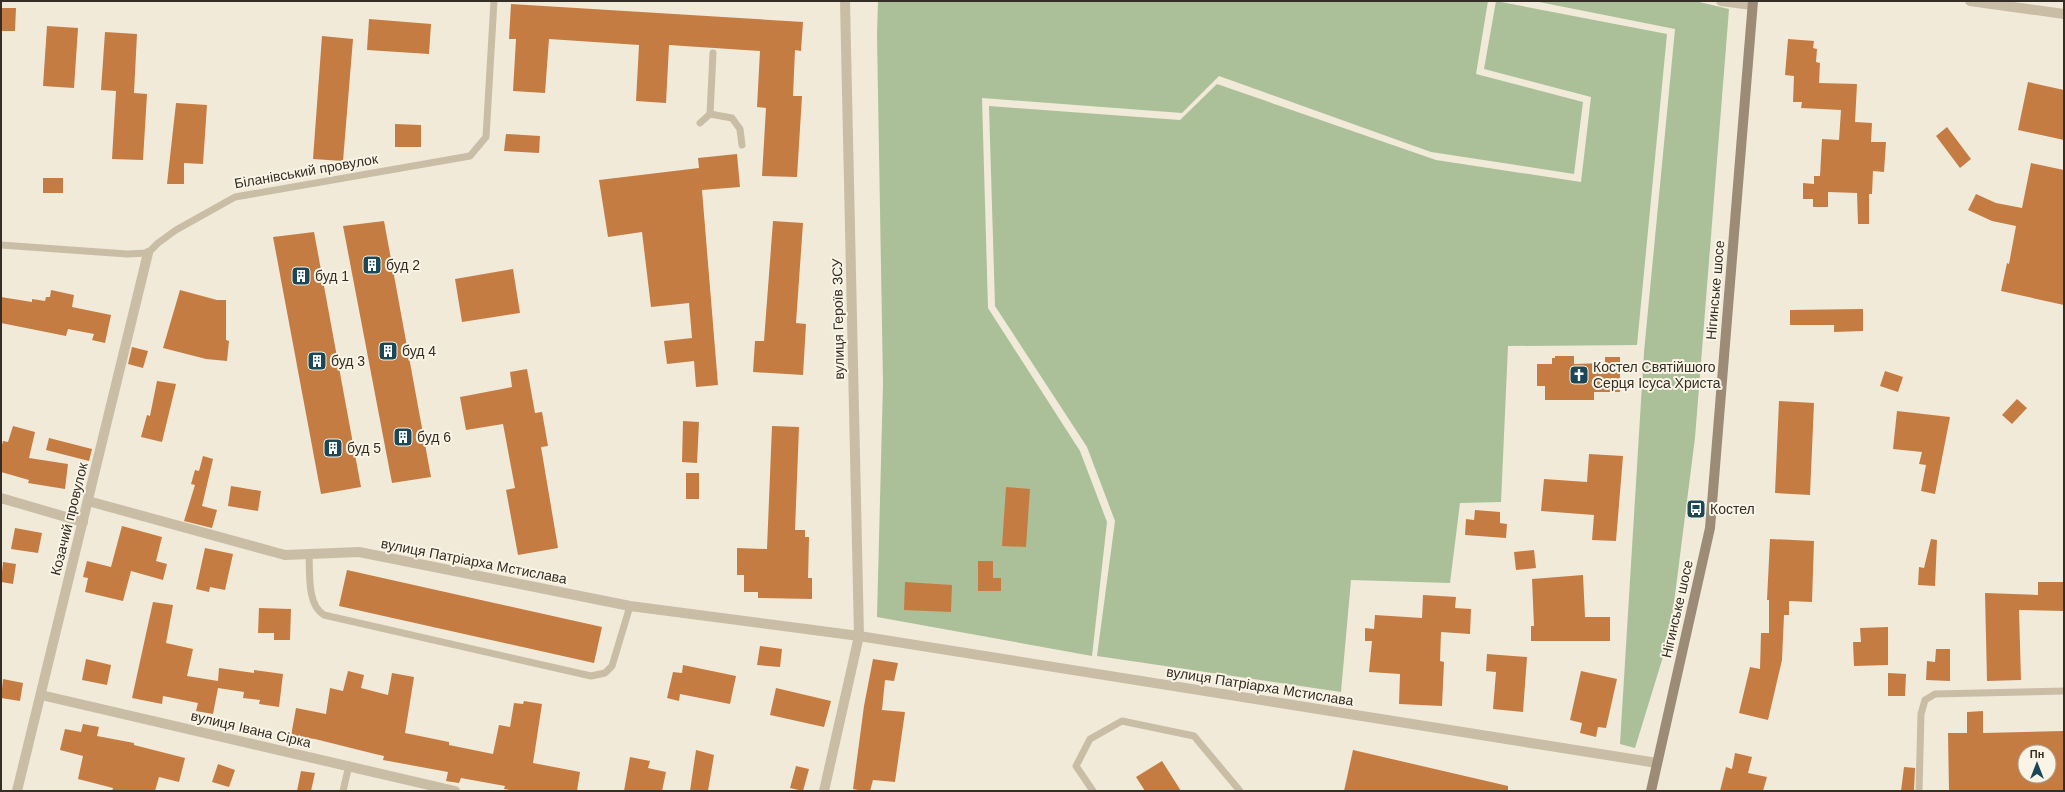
<svg xmlns="http://www.w3.org/2000/svg" width="2065" height="792" font-family="Arial,sans-serif">
<rect width="100%" height="100%" fill="#f1ead9"/>
<g fill="#abc099">
<polygon points="878,1 1488,1 1476,74 1583,102 1574,174 1431,152 1219,76 1182,113 982,98 988,308 1080,451 1107,522 1092,656 877,617 883,383 877,35"/>
<polygon points="1496,1 1667,34 1637,345 1508,346 1501,502 1460,503 1450,583 1351,580 1341,692 1097,656 1115,521 1087,447 995,306 989,106 1180,120 1217,84 1436,160 1581,182 1591,97 1484,69"/>
<polygon points="1534,1 1695,1 1729,9 1695,438 1670,634 1635,748 1620,744 1644,352 1675,29"/>
</g>
<g fill="#c57c43" fill-rule="evenodd">
<polygon points="511,4 803,22 801,51 795,50 793,96 802,96 797,177 762,176 766,108 757,107 760,51 669,45 666,103 636,101 639,45 549,39 545,93 513,91 516,39 509,39"/>
<polygon points="1,8 16,8 15,31 1,31"/>
<polygon points="369,19 431,24 429,54 367,50"/>
<polygon points="47,26 78,28 74,88 43,86"/>
<polygon points="105,32 137,34 134,93 147,94 143,160 112,159 116,91 101,90"/>
<polygon points="322,36 353,39 343,161 313,159"/>
<polygon points="1788,39 1814,41 1813,48 1817,49 1816,62 1820,63 1819,83 1857,84 1855,122 1872,123 1871,142 1886,142 1884,172 1873,171 1872,194 1869,194 1869,224 1858,224 1857,193 1828,192 1828,207 1813,207 1813,199 1803,199 1803,183 1814,184 1814,176 1820,176 1822,139 1839,140 1841,110 1801,108 1802,102 1793,102 1794,76 1785,75"/>
<polygon points="2028,82 2064,90 2064,140 2018,130"/>
<polygon points="176,103 207,105 203,164 184,163 184,184 167,184"/>
<polygon points="395,124 421,125 421,147 395,147"/>
<polygon points="1947,127 1971,159 1960,168 1936,136"/>
<polygon points="506,134 540,136 539,153 504,151"/>
<polygon points="737,154 740,187 702,190 718,385 696,387 694,361 667,364 664,341 692,338 689,303 651,307 642,232 608,237 599,180 699,168 698,158"/>
<polygon points="2031,163 2064,170 2064,305 2001,291 2007,263 2009,264 2016,226 1992,221 1968,210 1976,194 1996,203 2022,208"/>
<rect x="43" y="178" width="20" height="15"/>
<polygon points="384,221 431,477 392,483 343,226"/>
<polygon points="773,221 803,223 796,323 806,324 803,375 753,372 755,341 764,341"/>
<polygon points="314,232 361,487 321,494 273,237"/>
<polygon points="513,269 520,313 462,322 455,279"/>
<polygon points="51,290 74,295 72,307 111,315 105,343 92,340 94,334 68,329 66,336 1,323 1,297 32,302 32,299 45,301 46,297 50,297"/>
<polygon points="180,290 217,300 226,300 226,340 229,341 227,361 206,359 163,348"/>
<polygon points="1863,309 1863,331 1834,332 1834,325 1790,325 1790,310"/>
<polygon points="132,347 148,351 143,368 128,364"/>
<polygon points="1555,356 1574,356 1574,364 1605,363 1605,357 1620,357 1620,392 1594,392 1594,400 1545,400 1545,386 1537,386 1537,364 1552,364 1552,358 1555,358"/>
<polygon points="527,369 535,413 542,412 548,446 541,447 558,548 518,555 506,490 515,488 503,424 466,430 460,397 512,387 510,372"/>
<polygon points="1885,371 1903,377 1898,392 1880,386"/>
<polygon points="157,381 176,384 162,442 141,437 147,415 150,416"/>
<polygon points="2017,399 2027,408 2012,424 2002,415"/>
<polygon points="1779,401 1814,403 1810,495 1775,493"/>
<polygon points="1897,411 1950,417 1935,494 1921,491 1926,465 1919,464 1922,452 1893,449"/>
<polygon points="683,421 699,422 697,463 682,462"/>
<polygon points="13,426 35,432 29,458 68,464 65,489 28,483 29,480 1,472 1,449 3,441 8,442"/>
<polygon points="772,426 799,427 795,530 805,530 805,537 809,537 808,578 812,578 812,599 758,598 758,592 744,592 744,575 737,575 737,548 767,549"/>
<polygon points="49,438 92,449 89,461 46,450"/>
<polygon points="1589,454 1623,456 1616,541 1592,540 1594,515 1541,511 1544,479 1587,482"/>
<polygon points="203,456 213,459 202,506 217,510 212,528 184,521 195,485 191,484 195,470 199,471"/>
<rect x="686" y="473" width="13" height="26"/>
<polygon points="231,486 261,491 258,511 228,506"/>
<polygon points="1006,487 1030,489 1026,547 1002,546"/>
<polygon points="1475,510 1500,512 1500,523 1507,524 1506,538 1465,535 1466,519 1474,520"/>
<polygon points="122,526 162,537 156,561 167,564 163,580 131,571 123,601 85,592 88,578 83,577 87,561 111,567"/>
<polygon points="15,528 42,533 38,553 11,549"/>
<polygon points="1770,539 1814,541 1812,602 1789,601 1789,615 1784,615 1782,660 1768,720 1739,713 1750,667 1760,669 1761,633 1769,633 1769,600 1767,600"/>
<polygon points="1931,539 1937,540 1935,586 1918,585 1919,567 1924,568"/>
<polygon points="205,548 233,554 225,590 210,587 209,592 196,589"/>
<polygon points="1534,550 1536,568 1516,570 1514,552"/>
<polygon points="978,561 993,561 993,578 1001,578 1001,591 978,591"/>
<polygon points="3,562 16,564 13,584 1,582"/>
<polygon points="347,570 602,627 594,663 339,606"/>
<polygon points="1583,575 1585,617 1610,617 1610,641 1531,641 1531,626 1534,626 1532,579"/>
<polygon points="905,582 952,585 951,612 904,610"/>
<polygon points="2038,582 2064,582 2064,611 2019,610 2021,680 1987,681 1985,593 2038,595"/>
<polygon points="1423,595 1456,597 1455,608 1471,609 1470,634 1441,632 1440,661 1444,662 1442,706 1399,704 1400,674 1369,672 1372,641 1365,641 1365,628 1374,629 1375,615 1422,618"/>
<polygon points="153,602 173,605 166,643 193,649 187,676 218,681 219,668 254,673 254,670 283,674 279,707 259,704 260,700 243,698 244,692 218,688 213,714 196,711 198,703 163,696 162,704 132,698"/>
<polygon points="259,608 291,609 290,640 274,640 274,633 258,633"/>
<polygon points="1888,627 1888,665 1854,666 1853,642 1861,642 1860,628"/>
<polygon points="760,646 782,649 780,667 757,665"/>
<polygon points="1936,649 1950,649 1950,681 1926,680 1927,661 1935,662"/>
<polygon points="1487,654 1527,657 1523,712 1493,709 1496,672 1486,671"/>
<polygon points="86,659 111,665 107,685 82,680"/>
<polygon points="873,659 898,663 894,681 885,680 882,710 905,712 895,782 873,780 870,791 863,791 853,789 864,706"/>
<polygon points="683,665 736,676 730,704 680,694 679,701 667,698 673,672 682,673"/>
<polygon points="348,671 364,675 361,688 388,695 392,673 414,677 405,733 449,742 449,745 493,754 499,725 510,727 514,703 523,704 524,701 542,704 533,763 580,772 577,791 515,791 504,789 505,786 461,778 459,783 446,781 448,772 383,760 384,756 375,754 315,739 291,736 296,708 326,714 330,688 343,691"/>
<polygon points="1581,671 1617,679 1606,728 1598,727 1596,737 1580,733 1582,723 1570,720"/>
<polygon points="1888,673 1906,674 1905,696 1888,696"/>
<polygon points="3,679 23,683 20,701 1,698"/>
<polygon points="776,688 831,701 824,727 770,715"/>
<path d="M 1983,711 L 1983,733 L 2064,731 L 2064,791 L 1949,791 L 1948,733 L 1967,733 L 1967,712 ZM 2025,752 L 2049,752 L 2049,776 L 2025,776 Z"/>
<polygon points="83,724 99,727 97,736 134,743 134,745 185,758 179,782 159,777 155,791 112,791 113,788 78,779 83,756 60,750 65,729 81,732"/>
<polygon points="696,750 714,755 708,791 690,791"/>
<polygon points="1353,750 1508,786 1508,791 1344,791"/>
<polygon points="1735,753 1752,757 1748,773 1767,777 1763,791 1720,791 1726,767 1732,769"/>
<polygon points="630,757 650,761 648,768 666,772 662,791 624,791"/>
<polygon points="1162,761 1181,791 1145,791 1136,777"/>
<polygon points="218,764 235,770 229,787 212,782"/>
<polygon points="796,766 809,769 803,791 790,788"/>
<polygon points="1904,767 1915,768 1914,791 1901,791"/>
<polygon points="301,771 315,773 311,791 297,791"/>
</g>
<g fill="none" stroke-linecap="round" stroke-linejoin="round">
<g stroke="#c9bda5" stroke-width="7">
<polyline points="710,114 713,53"/>
<polyline points="700,123 710,114 732,118 740,129 742,145"/>
<polyline points="1,245 127,254 148,253 158,243 176,230 235,197 470,156 486,137 494,1"/>
<path d="M 309,555 C 310,574 307,605 324,615 L 591,676 L 605,673 L 612,666 L 630,606"/>
<polyline points="343,791 349,765"/>
<polyline points="1093,791 1076,766 1090,739 1122,721 1194,736 1240,791"/>
<polyline points="1919,791 1921,714 1925,700 1935,694 2064,691"/>
</g>
<g stroke="#c9bda5" stroke-width="10">
<polyline points="1721,1 1752,5"/>
<polyline points="1970,1 2064,14"/>
<polyline points="1,498 83,522"/>
<polyline points="88,501 285,555 359,552 630,606 859,636 1657,763"/>
<polyline points="41,695 455,791"/>
<polyline points="17,791 148,253"/>
<polyline points="824,791 859,636 845,1"/>
</g>
<polyline stroke="#9c8c77" stroke-width="10" points="1651,791 1710,528 1753,1"/>
</g>
<defs>
<symbol id="building-square" viewBox="-11 -11 22 22"><rect x="-9" y="-9" width="18" height="18" rx="4" fill="#1c4756" stroke="#f9f4e5"/><path d="M-4-6H4V6H1V3H-1V6H-4ZM-2.5-4.3h1.7v1.8h-1.7ZM.8-4.3h1.7v1.8H.8ZM-2.5-1h1.7V.8h-1.7ZM.8-1h1.7V.8H.8Z" fill="#fff"/></symbol>
<symbol id="church-square" viewBox="-11 -11 22 22"><rect x="-9" y="-9" width="18" height="18" rx="4" fill="#1c4756" stroke="#f9f4e5"/><path d="M-1.2-6h2.4v3.5h3.3v2.4h-3.3V6h-2.4V-.1h-3.3v-2.4h3.3Z" fill="#fff"/></symbol>
<symbol id="bus-square" viewBox="-11 -11 22 22"><rect x="-9" y="-9" width="18" height="18" rx="4" fill="#1c4756" stroke="#f9f4e5"/><path d="M-5-6H5V4H4V6H2V4H-2V6H-4V4H-5ZM-3.5-4V0h7V-4ZM-3.5 1.2v1.5H-2V1.2ZM2 1.2v1.5H3.5V1.2Z" fill="#fff"/></symbol>
</defs>
<g fill-rule="evenodd">
<use href="#building-square" x="361" y="254" width="22" height="22"/>
<use href="#building-square" x="290" y="265" width="22" height="22"/>
<use href="#building-square" x="377" y="340" width="22" height="22"/>
<use href="#building-square" x="306" y="350" width="22" height="22"/>
<use href="#church-square" x="1568" y="364" width="22" height="22"/>
<use href="#building-square" x="392" y="426" width="22" height="22"/>
<use href="#building-square" x="322" y="437" width="22" height="22"/>
<use href="#bus-square" x="1685" y="498" width="22" height="22"/>
</g>
<g text-anchor="middle" stroke-width="4" stroke-linejoin="round" paint-order="stroke">
<g font-size="14" fill="#352e26" stroke="#f9f4e5">
<text transform="translate(306 171) rotate(-10)" y="5">Біланівський провулок</text>
<text transform="translate(1715 290) rotate(-85)" y="5">Нігинське шосе</text>
<text transform="translate(838 319) rotate(-91)" y="5">вулиця Героїв ЗСУ</text>
<text transform="translate(69 519) rotate(-76)" y="5">Козачий провулок</text>
<text transform="translate(474 561) rotate(11)" y="5">вулиця Патріарха Мстислава</text>
<text transform="translate(1677 609) rotate(-77)" y="5">Нігинське шосе</text>
<text transform="translate(1260 686) rotate(9)" y="5">вулиця Патріарха Мстислава</text>
<text transform="translate(251 729) rotate(13)" y="5">вулиця Івана Сірка</text>
</g>
<g font-size="14" fill="#352e26" stroke="#f9f4e5" text-anchor="start">
<text x="386" y="270">буд 2</text>
<text x="315" y="281">буд 1</text>
<text x="402" y="356">буд 4</text>
<text x="331" y="366">буд 3</text>
<text x="1593" y="372">Костел Святійшого<tspan x="1593" dy="16">Серця Ісуса Христа</tspan></text>
<text x="417" y="442">буд 6</text>
<text x="347" y="453">буд 5</text>
<text x="1710" y="514">Костел</text>
</g>
</g>
<rect width="2065" height="792" fill="none" stroke="#352e26" stroke-width="4"/>
<g transform="translate(2037 764)"><circle r="19" fill="#f9f4e5" stroke="#aba599"/>
<path d="M0-3L7 15L0 10L-7 15Z" fill="#1c4756"/>
<text y="-6" font-size="11" font-weight="bold" text-anchor="middle" fill="#352e26">Пн</text>
</g>
</svg>
